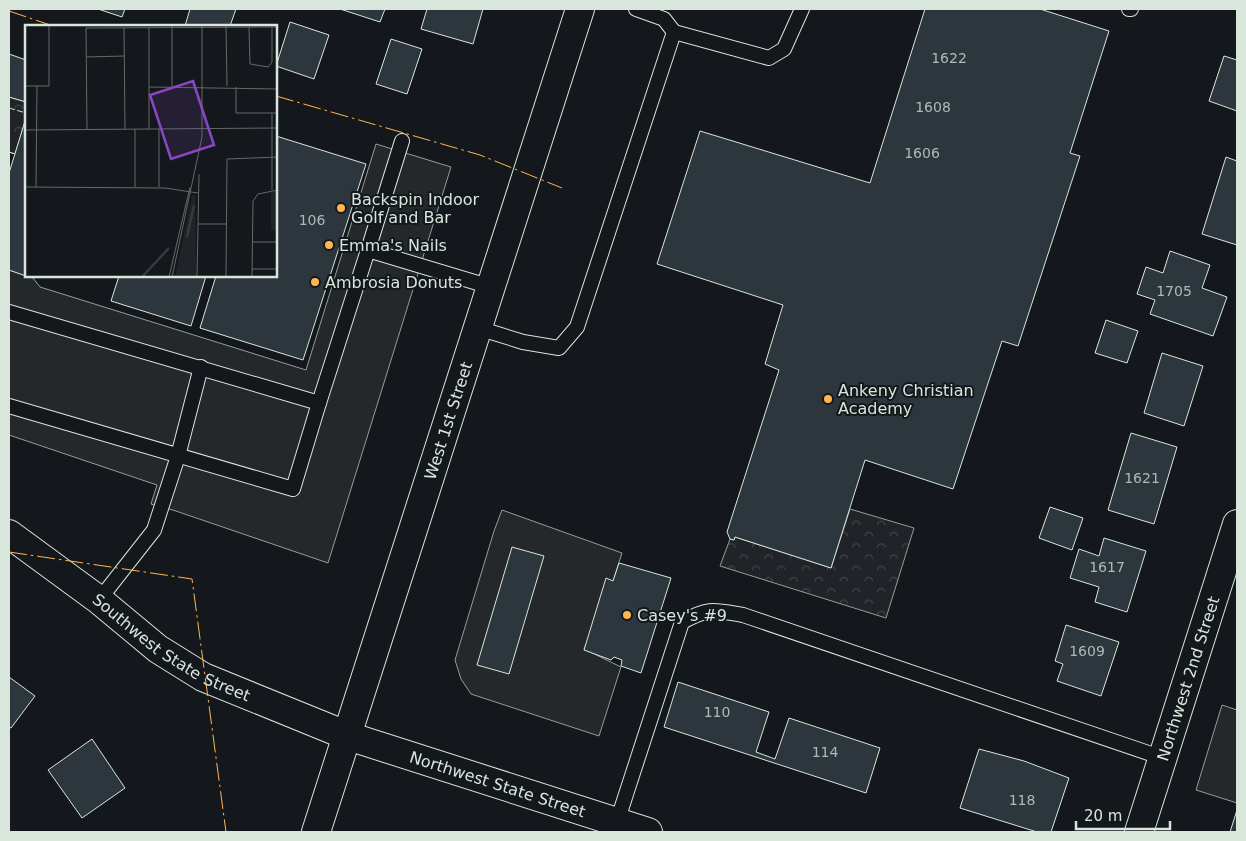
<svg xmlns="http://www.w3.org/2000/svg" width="1246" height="841" font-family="'DejaVu Sans',sans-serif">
<defs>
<pattern id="park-crowns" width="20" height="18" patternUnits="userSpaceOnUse" patternTransform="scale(1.25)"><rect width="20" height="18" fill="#202428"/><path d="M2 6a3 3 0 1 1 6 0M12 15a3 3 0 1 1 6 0" fill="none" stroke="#404447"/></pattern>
</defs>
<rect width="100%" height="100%" fill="#14181c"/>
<g fill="url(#park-crowns)" stroke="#939e99">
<polygon points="9,97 26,102 26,118 15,154 9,152"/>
<polygon points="850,509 914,528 886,618 720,566 730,539 734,540 735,537 831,568"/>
</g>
<g fill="#24282b" stroke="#939e99">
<polygon points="376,144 451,167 328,563 173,510 151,504 157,485 9,435 9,270 33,278 40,287 306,370"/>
<polygon points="502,510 622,553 613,581 584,649 621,667 599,736 471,694 461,679 455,660 494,531"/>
<polygon points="1222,705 1237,710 1237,803 1196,790"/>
</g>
<g fill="#2c363c" stroke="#d8e6dc">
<polygon points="98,9 125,9 122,17"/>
<polygon points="190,9 236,9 230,26 185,26"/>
<polygon points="340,9 385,9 380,22"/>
<polygon points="427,9 483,9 473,44 421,29"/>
<polygon points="925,9 1040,9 1109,31 1070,153 1080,156 1018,346 1002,341 953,489 865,460 831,568 735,537 734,540 730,539 727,532 779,370 765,364 783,305 657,264 700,131 870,183"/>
<polygon points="290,22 329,35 314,79 276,66"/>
<polygon points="391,39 422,49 407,94 376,84"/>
<polygon points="9,54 26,60 26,102 9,97"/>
<polygon points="1224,56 1237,60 1237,111 1209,101"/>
<polygon points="26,118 26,276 9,270 9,173"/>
<polygon points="276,136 366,164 303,360 200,328 216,276 276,276"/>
<polygon points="1226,157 1237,161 1237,245 1202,234"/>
<polygon points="1170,251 1210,265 1202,288 1227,297 1213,336 1150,314 1155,300 1137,294 1146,267 1163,273"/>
<polygon points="119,276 206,276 191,326 111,301"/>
<polygon points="1106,320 1138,331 1127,363 1095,353"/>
<polygon points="1162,353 1203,366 1184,426 1144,413"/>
<polygon points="1131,433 1177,447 1154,524 1108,510"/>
<polygon points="1050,507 1083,518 1072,550 1039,538"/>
<polygon points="1104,538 1146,551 1127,612 1095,602 1099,587 1070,578 1079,549 1099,556"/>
<polygon points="512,547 544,556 509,674 477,665"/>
<polygon points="619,563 671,578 641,673 621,666 622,660 614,657 611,660 584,650 606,578 613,581"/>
<polygon points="1066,625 1119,642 1101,696 1057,681 1063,664 1055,661"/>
<polygon points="9,677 35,696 11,728 9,727"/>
<polygon points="678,682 769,712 756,752 775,759 789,718 880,748 866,793 664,727"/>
<polygon points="92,739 125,788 82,818 48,770"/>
<polygon points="979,749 1024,761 1069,778 1051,832 1037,832 960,808"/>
<polygon points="1237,810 1237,832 1230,832"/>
</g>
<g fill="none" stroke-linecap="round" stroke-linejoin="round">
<defs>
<g id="service">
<polyline points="1129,9 1131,9"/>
<polyline points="674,32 769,58 784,49 802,9"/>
<polyline points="368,250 402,141"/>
<polyline points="9,312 319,403 368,250 491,287"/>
<polyline points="478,328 523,342 559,348 577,327 674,32 664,19 636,9"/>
<polyline points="9,406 293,489 319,403"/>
<polyline points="99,600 154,530 178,456 201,367"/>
<path d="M 617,822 L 682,622 C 709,607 714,610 743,615 L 1163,758"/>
</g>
<g id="minor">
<path id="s1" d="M 1139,832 L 1237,524"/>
</g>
<g id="secondary">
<path id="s2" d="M 9,534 L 99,600 L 158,649 L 203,677 L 348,736 L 648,832"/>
<path id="s3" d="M 316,832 L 580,9"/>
</g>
</defs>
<use href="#service" stroke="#d8e6dc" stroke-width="16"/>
<use href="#minor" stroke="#d8e6dc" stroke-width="30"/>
<use href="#secondary" stroke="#d8e6dc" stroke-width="30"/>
<use href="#service" stroke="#14181c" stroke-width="14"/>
<use href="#minor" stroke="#14181c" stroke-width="28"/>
<use href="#secondary" stroke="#14181c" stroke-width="28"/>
<g stroke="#d8e6dc" stroke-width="1" stroke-dasharray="6 2.5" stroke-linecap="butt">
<polyline points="9,25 9,26"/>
<polyline points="9,108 26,113"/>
<polyline points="9,152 15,154"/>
</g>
<g stroke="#ffb74d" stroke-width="1" stroke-dasharray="18 4 2.5 4" stroke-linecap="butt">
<polyline points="9,11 53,26"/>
<polyline points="276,96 480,155 562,188"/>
<polyline points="9,552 192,579 226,832"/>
</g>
</g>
<g fill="#ffb74d" stroke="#14181c" stroke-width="2">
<circle cx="341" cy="208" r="5"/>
<circle cx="329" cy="245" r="5"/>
<circle cx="315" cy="282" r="5"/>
<circle cx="828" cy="399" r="5"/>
<circle cx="627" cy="615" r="5"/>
</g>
<g text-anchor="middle" stroke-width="4" stroke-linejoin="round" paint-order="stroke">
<g font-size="14" fill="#adbab4">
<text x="949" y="63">1622</text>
<text x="933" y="112">1608</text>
<text x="922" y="158">1606</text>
<text x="312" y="225">106</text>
<text x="1174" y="296">1705</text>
<text x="1142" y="483">1621</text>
<text x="1107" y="572">1617</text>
<text x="1087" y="656">1609</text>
<text x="717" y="717">110</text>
<text x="825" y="757">114</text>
<text x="1022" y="805">118</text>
</g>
<g font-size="16" fill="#d8e6dc" stroke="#14181c" text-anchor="start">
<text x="351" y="205">Backspin Indoor<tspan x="351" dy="18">Golf and Bar</tspan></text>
<text x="339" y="251">Emma's Nails</text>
<text x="325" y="288">Ambrosia Donuts</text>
<text x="838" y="396">Ankeny Christian<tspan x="838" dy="18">Academy</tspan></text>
<text x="637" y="621">Casey's #9</text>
</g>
<g font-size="16" fill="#d8e6dc" stroke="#14181c">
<text dy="6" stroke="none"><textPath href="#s3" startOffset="432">West 1st Street</textPath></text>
<text dy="6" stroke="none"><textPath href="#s2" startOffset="199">Southwest State Street</textPath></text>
<text dy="6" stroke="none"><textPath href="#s1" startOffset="161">Northwest 2nd Street</textPath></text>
<text dy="6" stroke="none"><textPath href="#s2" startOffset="555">Northwest State Street</textPath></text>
</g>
</g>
<g transform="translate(25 25)">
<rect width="252" height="252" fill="#14181c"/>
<path d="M 246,167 L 252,167 L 252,205 L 246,205 ZM 170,170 L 171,252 L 150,252 L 167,171 Z" fill="#202428"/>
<path fill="none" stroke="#363b3e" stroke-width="2.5" d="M 162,212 L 169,180M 117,252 L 144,223"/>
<path fill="none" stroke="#626a69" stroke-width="1" d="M 147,0 L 147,62M 201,0 L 202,61M 224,2 L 225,39 L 243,42 L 247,37 L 247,2M 99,3 L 100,104M 124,3 L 124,104M 61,32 L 100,31M 0,61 L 24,61 L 24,0M 124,62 L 253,64M 211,62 L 211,88 L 253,88M 62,104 L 61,3 L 253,2M 110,104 L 110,162M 0,105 L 253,103M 0,162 L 140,163 L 173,168M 11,162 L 12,61M 134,162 L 134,104M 247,165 L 247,88M 173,199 L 202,199M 228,217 L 253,217M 227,244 L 253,244M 144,252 L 165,162M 147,252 L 177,112 L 177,0M 172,252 L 174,149M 201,252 L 202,134 L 253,132M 227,252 L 228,176 L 233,169 L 253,165"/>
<path fill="#8948c3" fill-opacity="0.15" stroke="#8948c3" stroke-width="2.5" d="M 168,56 L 189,120 L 146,134 L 125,70 Z"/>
<rect width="252" height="252" fill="none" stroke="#d8e6dc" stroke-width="2.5"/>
</g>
<rect width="1246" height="841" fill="none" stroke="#d8e6dc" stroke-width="20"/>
<path d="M1076 821v8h94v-8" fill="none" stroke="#d8e6dc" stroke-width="2.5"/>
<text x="1084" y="821" font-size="15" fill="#d8e6dc" stroke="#14181c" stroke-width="4" paint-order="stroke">20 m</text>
</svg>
